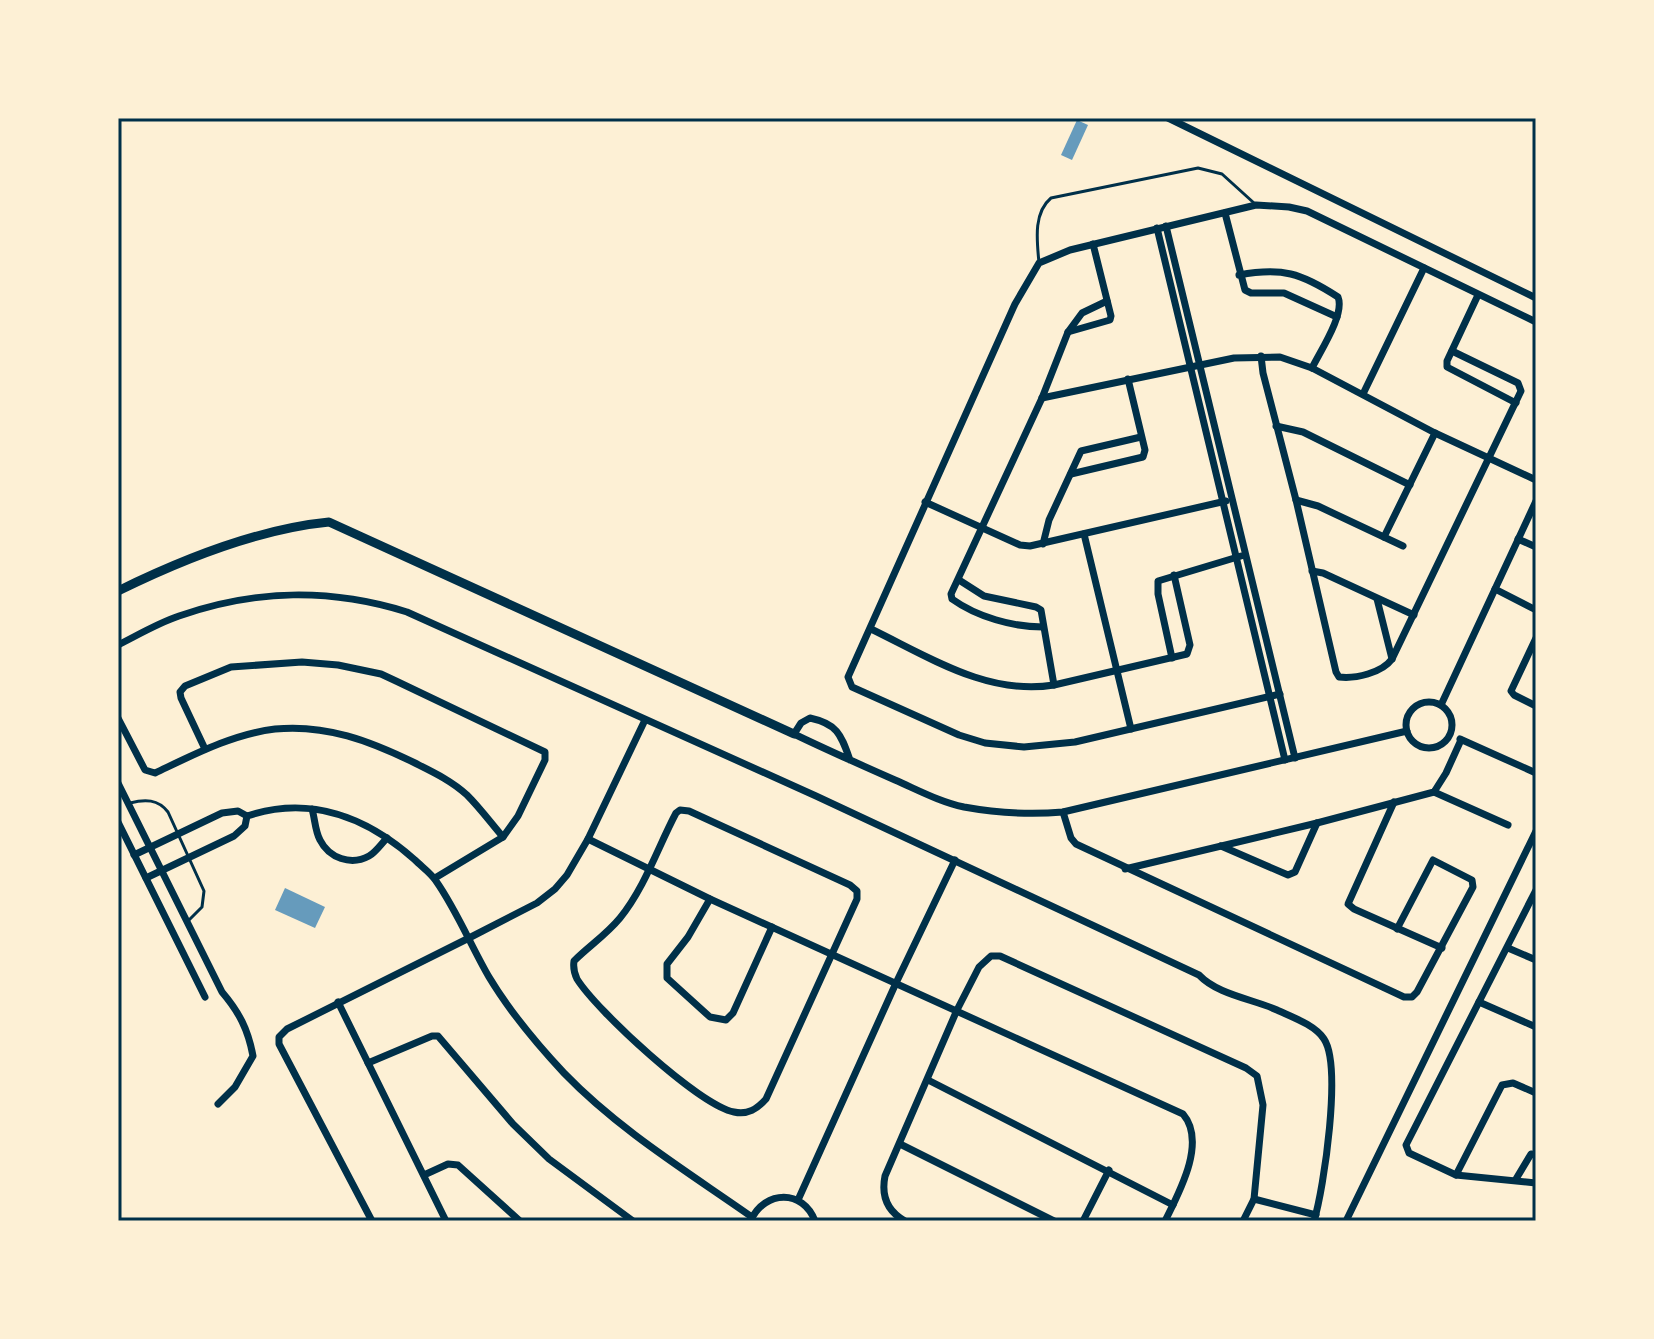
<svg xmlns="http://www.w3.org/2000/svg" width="1654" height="1339" font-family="Jost,sans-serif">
<rect width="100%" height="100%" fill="#fdf0d5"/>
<g fill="#669bbc">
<polygon points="1077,120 1088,125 1072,160 1061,155"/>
<polygon points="285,888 325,907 315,928 275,910"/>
</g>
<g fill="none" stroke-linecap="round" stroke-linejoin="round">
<g stroke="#003049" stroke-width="3">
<path d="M 1039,263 C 1037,241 1033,213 1051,198 L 1198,168 L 1222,174 L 1254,203"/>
<path d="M 130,803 C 145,799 158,799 168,812 L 204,891 L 202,907 L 187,922"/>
</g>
<g stroke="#003049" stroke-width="7">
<polyline points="1168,118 1536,298"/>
<polyline points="1225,213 1245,290 1251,293 1284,293 1337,317"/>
<polyline points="1166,226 1295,758"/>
<polyline points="1157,228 1285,760"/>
<path d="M 1239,275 C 1282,267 1301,273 1338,297 C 1345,314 1321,350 1312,368"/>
<polyline points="1478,295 1447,361 1447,367 1516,403"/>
<polyline points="1068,332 1110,320 1111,316 1093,244"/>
<path d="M 1261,356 L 1263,373 L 1296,500 L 1336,672 L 1339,677 C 1355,679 1382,673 1392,659 L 1521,391 L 1518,383 L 1452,351"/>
<polyline points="1363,394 1424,268"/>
<polyline points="1042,398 1234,358 1280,357 1312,368 1435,433 1536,480"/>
<polyline points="1276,426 1303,432 1410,485"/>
<polyline points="1071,474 1143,457 1145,450 1128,379"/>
<polyline points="1296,500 1318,506 1403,546"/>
<polyline points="925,502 1020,545 1030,546 1226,501"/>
<polyline points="1084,534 1131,729"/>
<polyline points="1384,537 1435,433"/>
<polyline points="1518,539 1536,547"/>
<polyline points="1043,544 1049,520 1081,451 1141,437"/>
<polyline points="1312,571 1323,573 1414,615"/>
<polyline points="959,580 984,596 1036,607 1041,610 1054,685"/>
<polyline points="1495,589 1536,610"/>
<polyline points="1377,599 1392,659"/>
<path d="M 1043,627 C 1013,627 977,617 952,599 L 951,594 L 1042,398 L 1068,332 L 1082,313 L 1107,301"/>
<path d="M 871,629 C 929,657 988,696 1054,685 L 1187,654 L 1190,645 L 1174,575"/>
<polyline points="1536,638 1511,691 1514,695 1536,706"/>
<path d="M 118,645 C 138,635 158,623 179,616 C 256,589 330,588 407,612 L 816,796 L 1199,975 C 1218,995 1253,999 1277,1010 C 1292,1017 1315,1025 1324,1039 C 1342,1066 1324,1188 1314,1221"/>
<polyline points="1172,658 1158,594 1158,581 1241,556"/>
<polyline points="1280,694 1075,742 1024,747 985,743 959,735 852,687 848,677 1015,304 1039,263 1070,250 1256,205 1289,207 1307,211 1536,322"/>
<circle cx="1429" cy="725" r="23"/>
<polyline points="1441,705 1536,501"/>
<path d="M 118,718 L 145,770 L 155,773 C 193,755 233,734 275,729 C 326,724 370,741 415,763 C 433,772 452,781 467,795 C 480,808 491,823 503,837"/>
<polyline points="1460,739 1536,773"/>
<polyline points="205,749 181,698 180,692 185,686 231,667 302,662 338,665 381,674 396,681 545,752 545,760 518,816 503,837 435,878"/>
<path d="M 850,760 C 841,735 838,724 810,718 L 801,723 L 794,734 C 827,750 861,765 895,780 C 918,790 940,802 964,807 C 997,813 1029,815 1063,812 L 1407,731"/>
<path d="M 118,783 L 222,992 C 239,1012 248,1029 253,1056 L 235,1087 L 218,1104"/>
<polyline points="1434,792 1508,825"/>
<polyline points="1394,802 1348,904 1354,909 1442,948"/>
<path d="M 312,809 C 315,819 315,831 320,840 C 329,858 351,866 369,856 C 376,852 381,844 387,838"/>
<path d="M 680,810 L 689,811 L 850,885 L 857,891 L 857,899 L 766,1099 C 757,1109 748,1115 734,1112 C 699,1105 597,1011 577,979 C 574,973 573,968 574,961 C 589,946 606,935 620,918 C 645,887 658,847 676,813 Z"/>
<polyline points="1063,812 1071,838 1076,844 1404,997 1412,997 1417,992 1473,887 1472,880 1433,860 1397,929"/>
<polyline points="118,822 205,997"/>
<path d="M 588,839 L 710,899 L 1183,1114 C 1207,1142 1179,1193 1165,1221"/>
<polyline points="1221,846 1288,875 1295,872 1317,823"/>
<path d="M 134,855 L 222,813 L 238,811 L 247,816 C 310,795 367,817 415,860 C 422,867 431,873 436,881 C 457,911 471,946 489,977 C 510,1012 536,1043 564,1073 C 619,1130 688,1172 752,1217"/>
<polyline points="1125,869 1317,823 1434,792 1446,773 1461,740"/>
<polyline points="146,878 234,836 245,826 247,816"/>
<polyline points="1536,890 1406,1145 1409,1153 1456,1175 1536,1183"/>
<polyline points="710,899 688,937 667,964 667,978 710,1017 726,1020 733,1013 772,927"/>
<polyline points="1508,948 1536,960"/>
<polyline points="338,1002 446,1221"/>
<polyline points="1479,1002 1536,1027"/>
<polyline points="368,1063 432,1036 438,1036 513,1124 549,1159 633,1221"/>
<polyline points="928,1080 1173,1205"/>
<polyline points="900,1144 1054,1221"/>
<polyline points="424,1175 448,1164 458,1165 520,1221"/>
<polyline points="1456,1175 1502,1085 1513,1083 1536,1093"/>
<polyline points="1516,1179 1531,1154 1536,1155"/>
<polyline points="1254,1199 1316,1215"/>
<polyline points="798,1200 896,983 955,860"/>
<path d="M 751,1220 C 765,1190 803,1189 815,1221"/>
<polyline points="372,1221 279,1044 279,1037 287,1029 469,938 537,903 555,889 567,875 588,839 645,720"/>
<path d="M 905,1221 C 887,1211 881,1196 885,1176 L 957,1010 L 979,967 L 991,956 L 1000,956 L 1246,1068 L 1257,1076 L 1263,1105 L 1254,1199 L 1243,1221"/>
<polyline points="1083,1221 1109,1170"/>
<polyline points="1346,1221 1536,831"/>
</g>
<path stroke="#003049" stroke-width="9" d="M 118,591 C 183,559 257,529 329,522 L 794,734"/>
</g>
<rect width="1654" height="1339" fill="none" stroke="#fdf0d5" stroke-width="240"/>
<rect x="120" y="120" width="1414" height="1099" fill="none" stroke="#003049" stroke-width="3"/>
</svg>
